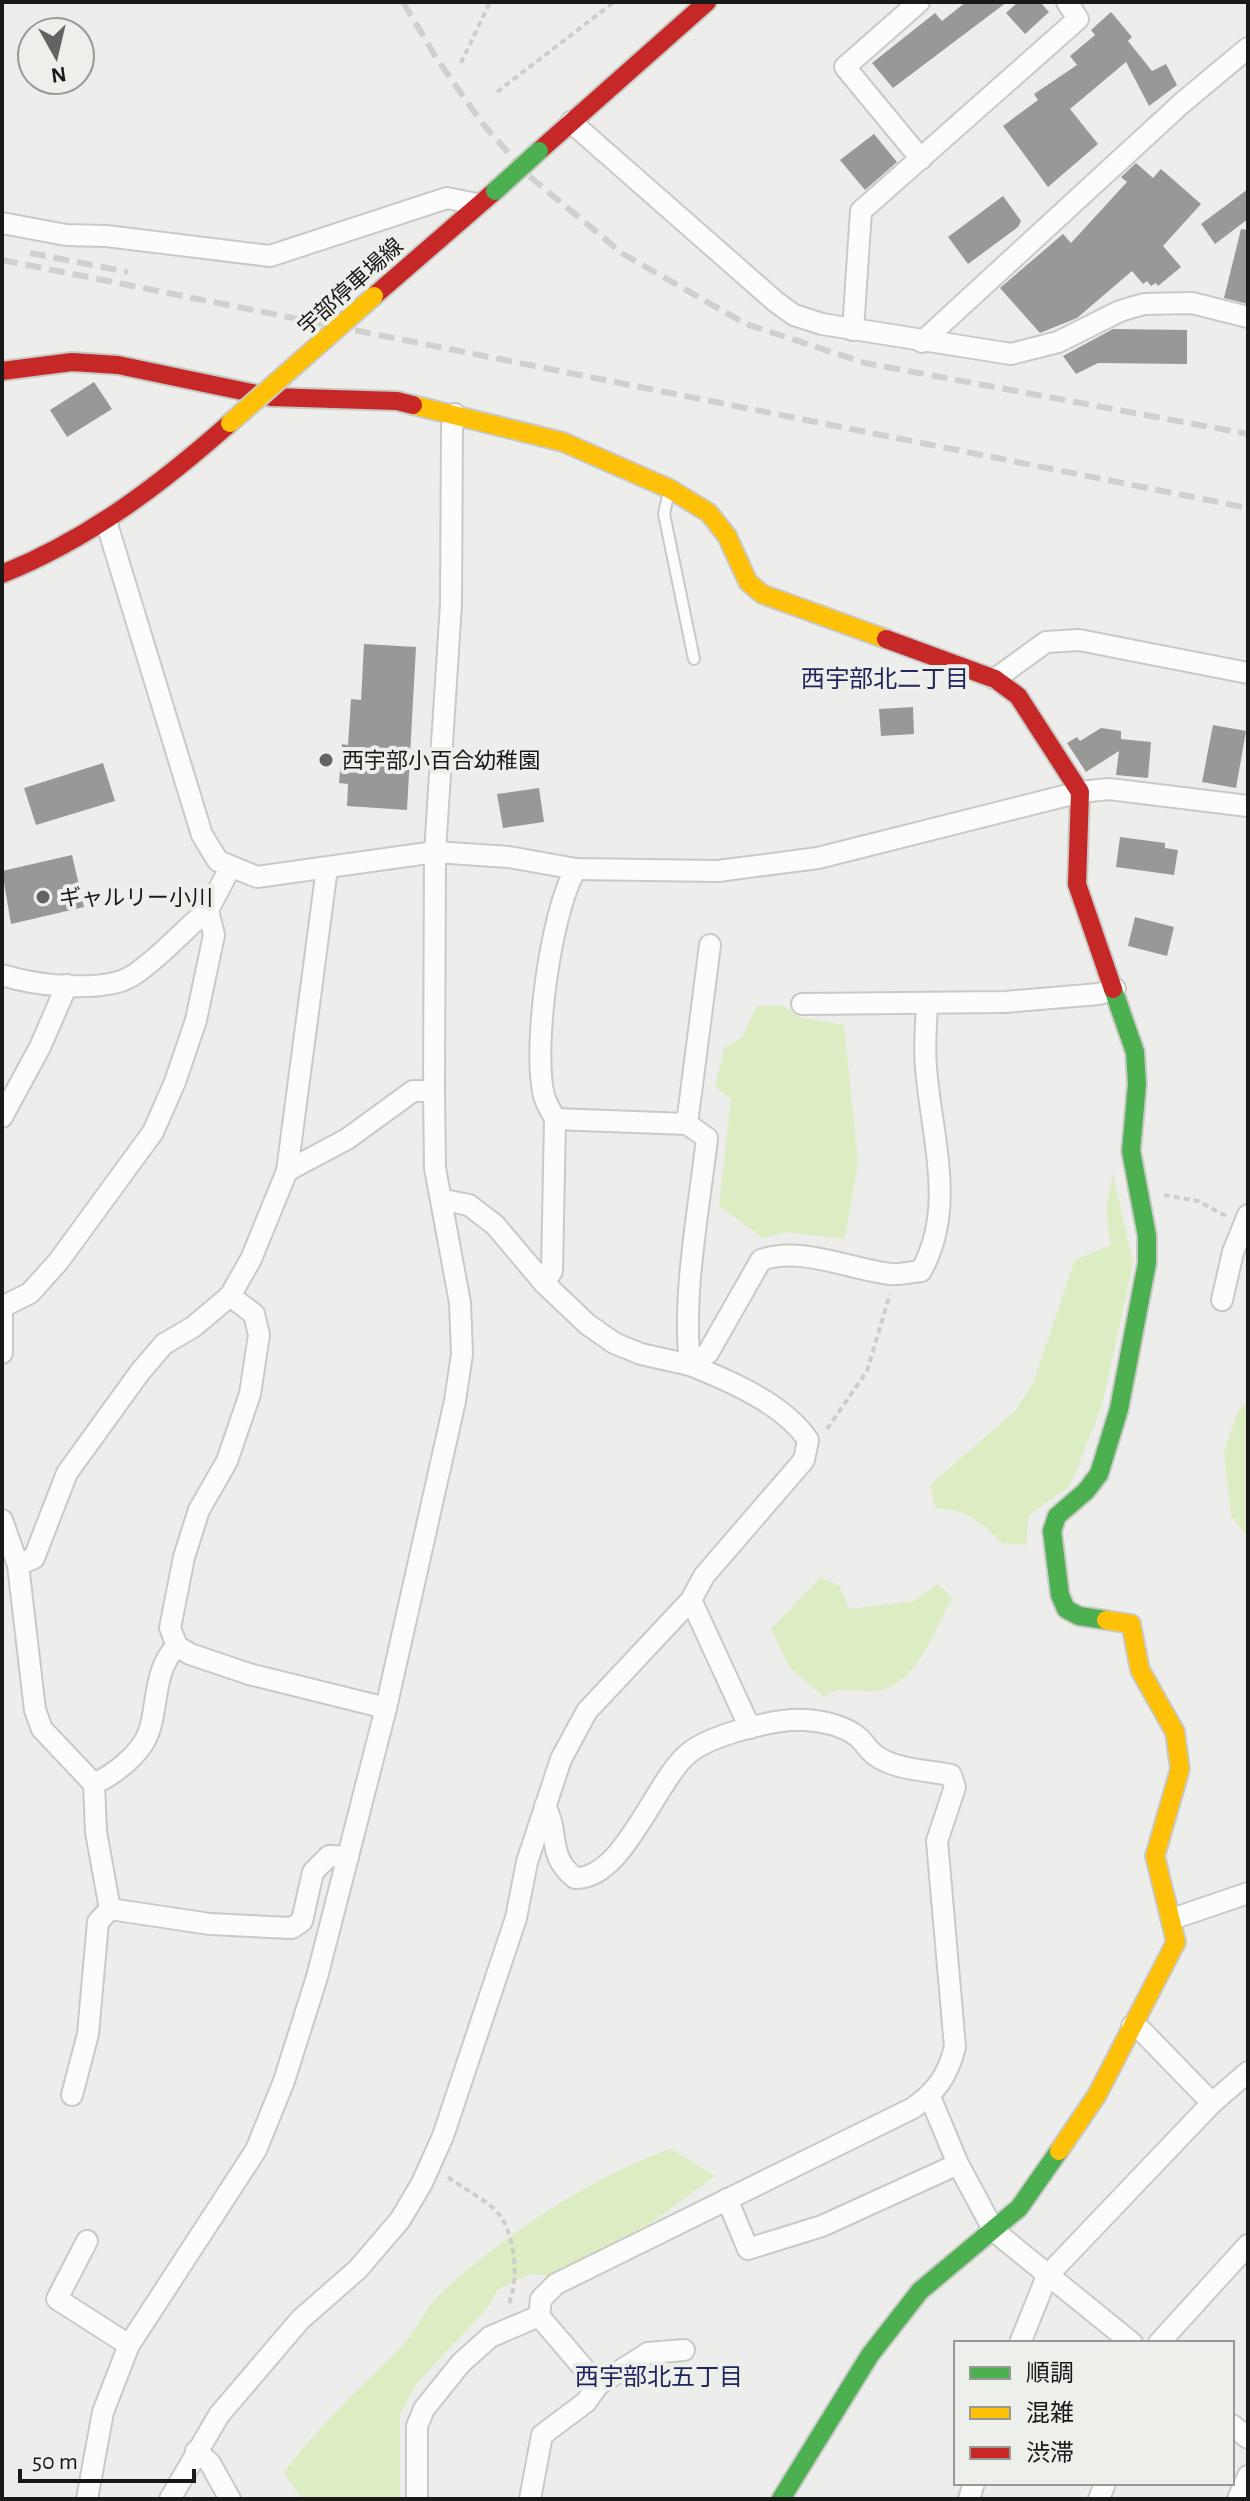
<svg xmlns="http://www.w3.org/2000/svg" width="1250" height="2501" font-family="'Alegreya Sans','Noto Sans JP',sans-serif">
<rect width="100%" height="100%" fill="#edeeeb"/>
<g fill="#dcecc3">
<polygon points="757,1006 782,1006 802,1018 844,1025 858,1162 845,1239 786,1232 763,1238 719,1206 731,1099 715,1087 724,1048 742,1038"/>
<path d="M 1113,1173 L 1133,1264 L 1102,1405 L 1070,1486 L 1029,1515 L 1026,1545 L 1002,1543 C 984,1524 964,1507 936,1509 L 930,1485 L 1015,1411 L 1033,1383 L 1075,1260 L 1111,1245 L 1106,1210 Z"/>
<polygon points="1248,1402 1248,1537 1231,1516 1224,1452 1238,1411"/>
<path d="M 820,1578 L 839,1585 L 849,1609 L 914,1601 L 938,1584 L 952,1598 C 934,1629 922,1674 886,1689 C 866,1696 841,1682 824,1697 L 790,1668 L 771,1629 Z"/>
<path d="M 671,2149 L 715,2176 L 651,2223 L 549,2276 L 530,2274 L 497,2290 L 490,2305 L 416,2384 L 400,2414 L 400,2499 L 302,2499 L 284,2473 C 318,2425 363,2386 404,2344 C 418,2329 425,2308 440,2294 C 498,2239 595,2174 671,2149 Z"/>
</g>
<g fill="#989997">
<polygon points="966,2 1007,2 893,88 872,63 935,13 942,21"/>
<polygon points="1018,2 1040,2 1049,12 1025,34 1006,13"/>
<polygon points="1111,12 1132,37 1128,41 1152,71 1166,64 1177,85 1149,106 1126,62 1070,109 1098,144 1048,187 1003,126 1038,100 1034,94 1077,65 1070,56 1095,35 1091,30"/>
<polygon points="874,134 897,162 865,190 840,160"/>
<polygon points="1136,163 1153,178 1161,169 1201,204 1163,246 1181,267 1158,286 1156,283 1151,286 1147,281 1143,284 1132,271 1077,318 1040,333 1000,288 1063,234 1071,243 1127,182 1121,177"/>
<polygon points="1248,189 1248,219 1215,244 1201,224"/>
<polygon points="1003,196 1021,221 1018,227 968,264 948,237"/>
<polygon points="1241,229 1248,230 1248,304 1224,298"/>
<polygon points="1113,329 1187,330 1187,364 1098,363 1076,374 1063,356"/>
<polygon points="94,382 112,409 67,437 50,410"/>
<polygon points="364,644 416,647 407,810 347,806 348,784 339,783 342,744 348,745 351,699 361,700"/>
<polygon points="913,707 914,734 881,736 879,709"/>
<polygon points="1213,725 1246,731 1236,788 1202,782"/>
<polygon points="1101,728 1121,731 1121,739 1151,742 1148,778 1116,775 1119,751 1086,772 1067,743 1077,737 1080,741"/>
<polygon points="103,763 115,801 36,825 24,788"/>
<polygon points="539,788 544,822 503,828 497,794"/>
<polygon points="1120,837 1165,843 1165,848 1178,850 1174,875 1116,867"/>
<polygon points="72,855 84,907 11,924 2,871"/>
<polygon points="1135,917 1174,927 1167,956 1128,946"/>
</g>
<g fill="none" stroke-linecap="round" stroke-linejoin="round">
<defs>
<polyline id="lane" points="669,491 664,514 694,659"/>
<g id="street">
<polyline points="919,2 845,67 921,159"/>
<polyline points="571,122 776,302 794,315 822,324 1011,354 1058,342 1120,311 1144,304 1192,303 1248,317"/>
<polyline points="2,223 66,235 106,236 270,256 447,198 477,204"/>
<polyline points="853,330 861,211 1078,19 1067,2"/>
<polyline points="922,342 1182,103 1248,48"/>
<polyline points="106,521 202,835 218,861 257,877 435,852 509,857 576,869 718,871 818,858 1080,792 1109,789 1248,806"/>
<polyline points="995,679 1046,642 1079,640 1248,673"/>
<path d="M 2,975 C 33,985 102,994 132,976 C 159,959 182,931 208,910"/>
<polyline points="802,1004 1005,1002 1099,994 1115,989"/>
<polyline points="2,1117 40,1047 67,985"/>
<polyline points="555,1119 687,1124"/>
<polyline points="287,1171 347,1139 413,1091 434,1091"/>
<path d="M 444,1200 L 469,1205 L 495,1225 L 544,1283 L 587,1324 L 614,1343 L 641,1354 L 690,1365 L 708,1353 L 761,1260 C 800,1246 850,1269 890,1274 C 900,1275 911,1272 921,1271 C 957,1207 931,1136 926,1067 C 924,1047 926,1026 927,1006"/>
<path d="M 544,1283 L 552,1271 L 555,1119 C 551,1111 546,1103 544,1096 C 532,1048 551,910 576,869"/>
<polyline points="230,1296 254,1314 259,1335 250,1394 227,1461 199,1510 184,1557 170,1628 177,1646 190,1654 249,1674 386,1708"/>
<polyline points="1222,1300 1233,1252 1248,1215"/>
<polyline points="2,1353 2,1307 30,1293 58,1262 153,1132 175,1082 196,1020 214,935 208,910 230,868"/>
<polyline points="2,1520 18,1565 35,1710 42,1729 94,1784 96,1832 110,1909 98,1922 88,2034 72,2095"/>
<polyline points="18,1565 34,1558 67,1473 140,1372 164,1344 193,1327 230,1296 251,1259 287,1171 327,868"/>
<polyline points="691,1600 750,1728"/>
<path d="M 94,1784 C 111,1776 131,1761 142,1745 C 161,1719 149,1673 177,1646"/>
<polyline points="110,1909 210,1924 292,1928 302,1921 313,1872 329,1856 348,1857"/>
<polyline points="1172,1919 1248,1893"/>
<polyline points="1132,2026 1142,2031 1212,2103"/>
<polyline points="930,2097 958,2164 994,2231 1132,2343"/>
<polyline points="727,2199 748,2249 822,2226 958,2164"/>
<polyline points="87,2241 57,2299 129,2345"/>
<polyline points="539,2316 598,2385"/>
<polyline points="1020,2343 1047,2276 1212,2103 1248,2072"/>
<polyline points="1159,2343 1248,2245"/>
<polyline points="1232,2425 1248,2438"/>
<polyline points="196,2451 210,2463 230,2499"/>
<polyline points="87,2499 103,2412 129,2345 256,2150 284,2081 317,1977 386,1708 455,1401 462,1354 460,1303 435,1168 434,1091 435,852 451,604 452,427 455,414"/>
<path d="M 170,2499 L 219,2415 L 300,2320 L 358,2269 L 400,2220 L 422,2183 L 443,2136 L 516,1918 L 527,1862 L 561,1759 L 587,1711 L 691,1600 L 704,1576 L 804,1460 L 808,1440 C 784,1404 730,1381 690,1365 C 682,1294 699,1210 707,1138 L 687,1124 L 710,945"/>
<path d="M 417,2499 L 417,2426 L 424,2409 L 461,2363 L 490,2337 L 539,2316 L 541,2299 L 556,2284 L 913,2108 C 937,2091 948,2075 955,2047 L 937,1841 L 955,1787 L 951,1775 C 926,1770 895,1770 875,1755 C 868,1750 864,1742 858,1737 C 845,1726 823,1721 806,1720 C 777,1718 714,1734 690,1752 C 656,1778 624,1880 575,1878 C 546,1855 560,1833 545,1806"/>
<polyline points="530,2499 542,2435 586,2402 598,2385 648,2353 684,2350"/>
<polyline points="969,2499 974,2483"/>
<polyline points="1099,2499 1105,2483"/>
<polyline points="1238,2499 1248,2476"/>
</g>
<g id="fast">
<polyline points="1106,1620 1079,1616 1066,1609 1060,1595 1052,1531 1057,1516 1086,1491 1099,1474 1119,1409 1147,1263 1147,1236 1131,1151 1137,1084 1135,1052 1113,989"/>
<polyline points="781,2499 870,2355 920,2291 1019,2208 1059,2151"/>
</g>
<g id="slow">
<polyline points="413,405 563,442 670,489 709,513 727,536 748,582 762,594 886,639"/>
<polyline points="1059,2151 1097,2095 1176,1942 1155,1856 1180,1769 1175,1732 1140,1670 1131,1624 1106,1620"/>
</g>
<g id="jam">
<polyline points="539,151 707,2"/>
<polyline points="374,296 495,191"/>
<polyline points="2,371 72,362 118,365 271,397 397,401 413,405"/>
<path d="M 2,574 C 89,539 160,485 230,423"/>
<polyline points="886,639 995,679 1018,696 1080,792 1077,884 1113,989"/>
</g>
</defs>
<use href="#lane" stroke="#c9cac7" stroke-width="14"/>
<use href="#street" stroke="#c9cac7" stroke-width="24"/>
<use href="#fast" stroke="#c9cac7" stroke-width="22"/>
<use href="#slow" stroke="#c9cac7" stroke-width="22"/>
<use href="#jam" stroke="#c9cac7" stroke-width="22"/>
<g stroke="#cdcdcc" stroke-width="4" stroke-dasharray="6 4" stroke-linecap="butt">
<polyline points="461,63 490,2"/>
<polyline points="497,92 614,2"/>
<polyline points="1164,1195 1198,1201 1226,1216"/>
<polyline points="827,1429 867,1371 890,1294"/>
<path d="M 448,2177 C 463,2189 494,2203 503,2220 C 516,2245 519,2281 508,2306"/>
</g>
<use href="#lane" stroke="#fcfcfc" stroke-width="10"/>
<use href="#street" stroke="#fcfcfc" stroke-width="20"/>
<use href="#fast" stroke="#4caf50" stroke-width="18"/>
<use href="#slow" stroke="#ffc107" stroke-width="18"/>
<use href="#jam" stroke="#c62828" stroke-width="18"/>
<g stroke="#d0d0cf" stroke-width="6" stroke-dasharray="16 8" stroke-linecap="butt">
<polyline points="403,2 437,59 482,123 528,175 623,254 746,324 865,363 1248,434"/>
<polyline points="30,253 128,272"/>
<polyline points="2,260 1248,508"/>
</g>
<defs>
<polyline id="fast-bridge" points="495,191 539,151"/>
<polyline id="slow-bridge" points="230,423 374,296"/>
</defs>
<use href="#fast-bridge" stroke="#c9cac7" stroke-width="22" stroke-linecap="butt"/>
<use href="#slow-bridge" stroke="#c9cac7" stroke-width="22" stroke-linecap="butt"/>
<use href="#fast-bridge" stroke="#4caf50" stroke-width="18"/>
<use href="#slow-bridge" stroke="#ffc107" stroke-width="18"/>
</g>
<g fill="#636462" stroke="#edefea" stroke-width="3">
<circle cx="326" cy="760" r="8"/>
<circle cx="43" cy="897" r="8"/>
</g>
<g text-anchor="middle" stroke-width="8" stroke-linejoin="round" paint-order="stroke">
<g font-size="22" fill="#191918" stroke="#edefea">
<text transform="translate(350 286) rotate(-42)" y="8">宇部停車場線</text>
</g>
<g font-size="22" fill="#191918" stroke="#edefea" text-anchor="start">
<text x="342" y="768">西宇部小百合幼稚園</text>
<text x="59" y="905">ギャルリー小川</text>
</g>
<g font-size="24" fill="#21245d" stroke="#edefea">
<text x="885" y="687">西宇部北二丁目</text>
<text x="659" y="2385">西宇部北五丁目</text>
</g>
</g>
<rect width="1250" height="2501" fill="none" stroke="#191918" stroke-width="8"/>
<rect x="954" y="2341" width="280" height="144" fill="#edefea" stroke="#989996" stroke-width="2"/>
<rect x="970" y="2367" width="40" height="12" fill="#4caf50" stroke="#989996" stroke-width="2"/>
<text x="1026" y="2381" font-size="24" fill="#191918">順調</text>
<rect x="970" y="2407" width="40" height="12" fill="#ffc107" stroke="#989996" stroke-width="2"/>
<text x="1026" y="2421" font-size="24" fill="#191918">混雑</text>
<rect x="970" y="2447" width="40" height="12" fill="#c62828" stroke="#989996" stroke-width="2"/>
<text x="1026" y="2461" font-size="24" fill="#191918">渋滞</text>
<g transform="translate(56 56) rotate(172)"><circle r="38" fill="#edefea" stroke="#989996" stroke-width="2"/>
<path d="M0-6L14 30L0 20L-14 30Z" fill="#636462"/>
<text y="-12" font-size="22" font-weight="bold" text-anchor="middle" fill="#191918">N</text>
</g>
<path d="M20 2469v12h174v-12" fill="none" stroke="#191918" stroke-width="4"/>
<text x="32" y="2469" font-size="24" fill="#191918" stroke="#edefea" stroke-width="6" paint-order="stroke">50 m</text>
</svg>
